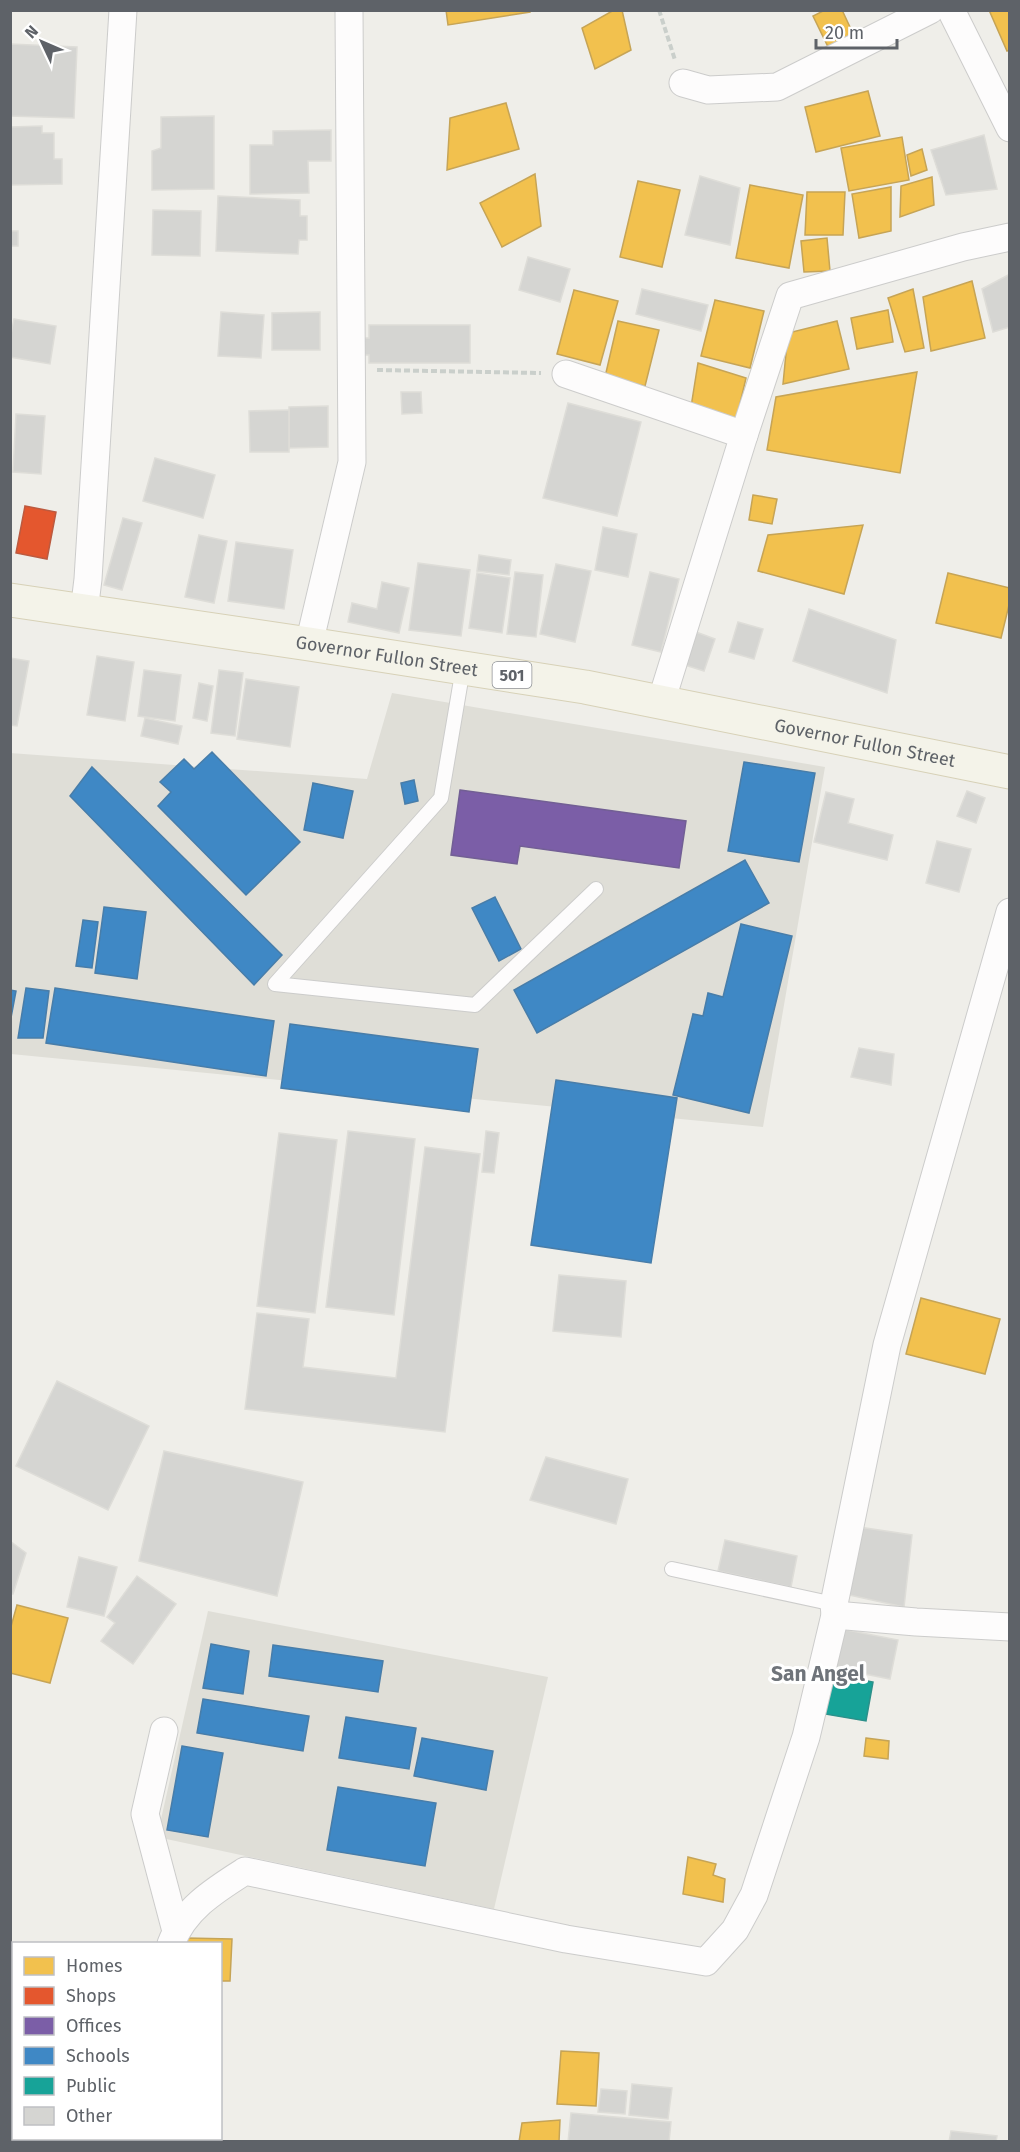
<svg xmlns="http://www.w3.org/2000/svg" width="1020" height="2152" font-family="'Fira Sans',sans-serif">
<rect width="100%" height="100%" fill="#efeee9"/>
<g fill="#dfded7">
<polygon points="392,693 825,767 763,1127 11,1054 10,753 367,779"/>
<polygon points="208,1611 548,1677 494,1909 157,1837"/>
</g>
<g fill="#f2c14e" stroke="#c6a456" stroke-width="1.5">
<polygon points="446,10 530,10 530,12 448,25"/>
<polygon points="614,10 622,10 631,50 595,69 582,28"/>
<polygon points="825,10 842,10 857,42 832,55 813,16"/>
<polygon points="989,10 1010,10 1010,50 1007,51"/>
<polygon points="868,91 880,136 816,152 805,107"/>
<polygon points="506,103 519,149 447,170 450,118"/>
<polygon points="902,137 909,180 849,191 841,148"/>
<polygon points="922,149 927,170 911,176 907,155"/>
<polygon points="535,174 541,226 502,247 480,203"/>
<polygon points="932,177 934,205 900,217 901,186"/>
<polygon points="638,181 680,190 662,267 620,257"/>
<polygon points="750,185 803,195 789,268 736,258"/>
<polygon points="891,187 891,231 859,238 852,194"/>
<polygon points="807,192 845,192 843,235 805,235"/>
<polygon points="827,238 830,271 804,272 801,241"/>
<polygon points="972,281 985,338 931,351 923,297"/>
<polygon points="913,289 924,348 905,352 888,298"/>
<polygon points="574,290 618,301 600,365 557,354"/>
<polygon points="715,300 764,311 750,368 701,356"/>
<polygon points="888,310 893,342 857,349 851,318"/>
<polygon points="618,321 659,330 645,386 605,377"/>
<polygon points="837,321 849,369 783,384 788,333"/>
<polygon points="698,363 746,378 735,425 691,407"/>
<polygon points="917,372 900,473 767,450 776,397"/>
<polygon points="753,495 777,499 772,524 749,520"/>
<polygon points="863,525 844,594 758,571 768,535"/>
<polygon points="948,573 1010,588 1010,601 1001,638 936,623"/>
<polygon points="921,1298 1000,1319 985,1374 906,1354"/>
<polygon points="17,1605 68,1618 50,1683 10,1673 10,1630"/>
<polygon points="866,1738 889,1741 888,1759 864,1756"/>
<polygon points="688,1857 716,1864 713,1875 725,1879 723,1902 683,1894"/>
<polygon points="186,1938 232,1939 230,1981 220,1981 220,1944 186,1944"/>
<polygon points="561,2051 599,2053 596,2106 557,2104"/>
<polygon points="560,2120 559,2142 519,2142 522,2123"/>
</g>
<polygon fill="#e4572e" stroke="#bc5a3f" stroke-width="1.5" points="25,506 56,512 47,559 16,553"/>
<polygon fill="#7b5ea7" stroke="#725f94" stroke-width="1.5" points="460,790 686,821 679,868 520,846 517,864 451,855"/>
<g fill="#3f88c5" stroke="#487da9" stroke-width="1.5">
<polygon points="212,752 300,842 246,895 158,806 171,792 160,782 184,759 194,769"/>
<polygon points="744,762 815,773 799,862 728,851"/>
<polygon points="92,767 282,955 254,985 70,796"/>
<polygon points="414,780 418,801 405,804 401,783"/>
<polygon points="313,783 353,791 343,838 304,830"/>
<polygon points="745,860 769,903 537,1033 514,990"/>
<polygon points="495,897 521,949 499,961 472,908"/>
<polygon points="104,907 146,912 137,979 95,973"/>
<polygon points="83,920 98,922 92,968 76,966"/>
<polygon points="741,924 792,936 749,1113 673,1095 693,1014 703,1016 708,993 723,997"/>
<polygon points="26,988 49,991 43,1038 18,1038"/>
<polygon points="55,988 274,1021 266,1076 46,1043"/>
<polygon points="10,990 16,991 10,1023"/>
<polygon points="290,1024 478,1049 469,1112 281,1088"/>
<polygon points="556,1080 677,1098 651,1263 531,1245"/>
<polygon points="211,1644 249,1651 243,1694 203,1688"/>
<polygon points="273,1645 383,1661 378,1692 269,1676"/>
<polygon points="203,1699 309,1716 303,1751 197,1733"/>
<polygon points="346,1717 416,1728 409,1769 339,1758"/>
<polygon points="422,1738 493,1751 486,1790 414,1776"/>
<polygon points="182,1746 223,1753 208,1837 167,1830"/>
<polygon points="338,1787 436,1803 425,1866 327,1850"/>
</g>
<polygon fill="#17a398" stroke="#2c908a" stroke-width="1.5" points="832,1674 873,1682 866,1721 825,1714"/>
<g fill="#d5d5d2" stroke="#deddd8" stroke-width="1.5">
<polygon points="10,44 77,47 74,118 10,116"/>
<polygon points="214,116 214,189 152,190 152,151 161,148 161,117"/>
<polygon points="42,126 42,133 54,133 54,159 62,159 62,184 10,185 11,127"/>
<polygon points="331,130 331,161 308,161 309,193 250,194 250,145 273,145 273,131"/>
<polygon points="984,135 997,189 946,195 931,150"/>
<polygon points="700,176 740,188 730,245 685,235"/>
<polygon points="218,196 300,200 300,216 307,216 307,240 299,240 298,254 216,251"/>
<polygon points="153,210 201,211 200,256 152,255"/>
<rect x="10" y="231" width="8" height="15"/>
<polygon points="528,257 570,269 560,302 519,290"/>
<polygon points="1010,274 1010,327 993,332 982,289"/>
<polygon points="642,289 708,305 701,331 636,314"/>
<polygon points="221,312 264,315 261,358 218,356"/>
<polygon points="320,312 320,350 272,350 272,313"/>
<polygon points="14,319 56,326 50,364 10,357 10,339"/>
<polygon points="369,325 470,325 470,363 369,363 369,355 356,355 356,338 369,338"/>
<polygon points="401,392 421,392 422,413 402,414"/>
<polygon points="568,403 641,422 617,516 543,498"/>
<polygon points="328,406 328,447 289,448 289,407"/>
<polygon points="289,410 289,452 250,452 249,411"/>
<polygon points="16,414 45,416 41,474 13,472"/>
<polygon points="155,458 215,475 203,518 143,501"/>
<polygon points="123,518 142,523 122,590 104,585"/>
<polygon points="603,527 637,534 628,577 595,570"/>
<polygon points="199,535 227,541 214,603 185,597"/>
<polygon points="236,542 293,550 284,609 228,601"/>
<polygon points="479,555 511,560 509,575 477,571"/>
<polygon points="418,563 470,570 461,636 409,630"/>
<polygon points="556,564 591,571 575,642 540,634"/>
<polygon points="515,572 543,575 536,637 507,634"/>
<polygon points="650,572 679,579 661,652 632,645"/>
<polygon points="477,573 510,578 502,633 469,628"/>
<polygon points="382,582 409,588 399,633 348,622 352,603 377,609"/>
<polygon points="809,609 896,640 887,693 793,661"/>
<polygon points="738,622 763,629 754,659 729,652"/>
<polygon points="696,632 715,639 704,671 685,665"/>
<polygon points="97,656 134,662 125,721 87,715"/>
<polygon points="10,658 29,661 17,726 10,725"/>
<polygon points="144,670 181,675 175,721 138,716"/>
<polygon points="219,670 243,673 235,736 211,733"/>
<polygon points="246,679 299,687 290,747 237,739"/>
<polygon points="199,683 213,686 207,721 193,718"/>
<polygon points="145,718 182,726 178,744 141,736"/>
<polygon points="967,791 985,798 976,823 957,816"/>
<polygon points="826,792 854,799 848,823 893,835 887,860 814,842"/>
<polygon points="937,841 971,849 959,892 926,883"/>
<polygon points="859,1048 894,1054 891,1085 851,1077"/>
<polygon points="348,1131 415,1139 394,1315 326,1307"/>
<polygon points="486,1131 499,1133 494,1173 482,1172"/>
<polygon points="279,1133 337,1140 315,1313 257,1306"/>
<polygon points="425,1147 480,1154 445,1432 245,1409 257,1313 309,1319 303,1367 396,1378"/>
<polygon points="559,1275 626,1281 621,1337 553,1331"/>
<polygon points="57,1381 149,1426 108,1510 16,1466"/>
<polygon points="164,1451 303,1482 277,1596 139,1561"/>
<polygon points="546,1457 628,1479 616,1524 530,1500"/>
<polygon points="859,1527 912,1535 904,1607 840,1593"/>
<polygon points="725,1540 797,1556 791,1587 718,1571"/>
<polygon points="10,1541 26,1553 13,1594 10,1594"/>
<polygon points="79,1557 117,1567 104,1616 67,1607"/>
<polygon points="137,1576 176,1604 133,1664 101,1641 115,1623 107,1617"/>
<polygon points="842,1629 898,1640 890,1679 834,1668"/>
<polygon points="632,2084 672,2088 668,2119 629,2115"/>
<polygon points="601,2089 627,2091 625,2114 598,2112"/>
<polygon points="571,2113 671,2122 669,2142 568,2142"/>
<polygon points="951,2131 997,2136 996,2142 949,2142"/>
</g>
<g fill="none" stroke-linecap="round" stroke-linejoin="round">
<defs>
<g id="service">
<polyline points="463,668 441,798 275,984 475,1005 596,889"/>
<polyline points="672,1569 834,1604"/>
</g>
<g id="minor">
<polyline points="951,10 1010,128"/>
<polyline points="683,83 708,90 777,87 930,10"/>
<polyline points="566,374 744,435"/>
<polyline points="84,612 88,579 123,10"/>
<polyline points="309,644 352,462 349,10"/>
<polyline points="661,702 744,435 790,296 963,247 1010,237"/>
<polyline points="835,1615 916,1622 1010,1627"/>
<polyline points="164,1731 145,1814 176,1931"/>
<path d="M 171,1944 C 184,1909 215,1890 245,1871 L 566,1939 L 706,1962 L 735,1930 L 754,1895 L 806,1737 L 835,1615 L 834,1604 L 887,1345 L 1010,912"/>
<polyline points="108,2142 109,2138"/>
</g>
<g id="primary">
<path id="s1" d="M 10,600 L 309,644 L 585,687 L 1010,772"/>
</g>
</defs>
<use href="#service" stroke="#cccccb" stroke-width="16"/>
<use href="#minor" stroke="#cccccb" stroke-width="29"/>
<use href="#primary" stroke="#d7d1b7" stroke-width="35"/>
<g stroke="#cacfcb" stroke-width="4" stroke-dasharray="6 3" stroke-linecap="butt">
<polyline points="659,10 675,60"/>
<polyline points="377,370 541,373"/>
</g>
<use href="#service" stroke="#fdfcfc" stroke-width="14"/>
<use href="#minor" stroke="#fdfcfc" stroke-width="27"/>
<use href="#primary" stroke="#f4f3e9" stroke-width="33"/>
</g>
<g text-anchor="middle" stroke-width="6" stroke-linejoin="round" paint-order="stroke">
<rect fill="#fff" stroke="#8e9195" stroke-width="1.5" x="492.5" y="662" width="39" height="26" rx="4.5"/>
<g font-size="16" font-weight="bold" fill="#5e6268">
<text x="512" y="681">501</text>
</g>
<g font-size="18" fill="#5e6268" stroke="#fff">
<text dy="6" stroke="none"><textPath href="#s1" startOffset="381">Governor Fullon Street</textPath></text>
<text dy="6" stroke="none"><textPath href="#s1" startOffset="867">Governor Fullon Street</textPath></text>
</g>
<g font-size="21" font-weight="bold" fill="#6f747a" stroke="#fff">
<text x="818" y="1681">San Angel</text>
</g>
</g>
<rect width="1020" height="2152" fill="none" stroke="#5e6268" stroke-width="24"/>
<rect x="12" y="1942" width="210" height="198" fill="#ffffff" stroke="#bfc0c3" stroke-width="1.5"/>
<rect x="24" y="1957" width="30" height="18" fill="#f2c14e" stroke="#bfc0c3" stroke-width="1.5"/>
<text x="66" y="1972" font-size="18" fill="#5e6268">Homes</text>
<rect x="24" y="1987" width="30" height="18" fill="#e4572e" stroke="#bfc0c3" stroke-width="1.5"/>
<text x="66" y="2002" font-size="18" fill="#5e6268">Shops</text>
<rect x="24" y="2017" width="30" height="18" fill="#7b5ea7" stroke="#bfc0c3" stroke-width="1.5"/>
<text x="66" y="2032" font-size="18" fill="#5e6268">Offices</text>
<rect x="24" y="2047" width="30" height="18" fill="#3f88c5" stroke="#bfc0c3" stroke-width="1.5"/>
<text x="66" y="2062" font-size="18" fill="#5e6268">Schools</text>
<rect x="24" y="2077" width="30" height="18" fill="#17a398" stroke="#bfc0c3" stroke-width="1.5"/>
<text x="66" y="2092" font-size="18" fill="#5e6268">Public</text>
<rect x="24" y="2107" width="30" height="18" fill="#d5d5d2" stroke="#bfc0c3" stroke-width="1.5"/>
<text x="66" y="2122" font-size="18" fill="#5e6268">Other</text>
<g transform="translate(42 42) rotate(314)" stroke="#ffffff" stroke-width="4.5" paint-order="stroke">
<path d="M0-4.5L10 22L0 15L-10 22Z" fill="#5e6268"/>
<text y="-9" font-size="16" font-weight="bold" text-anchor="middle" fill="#5e6268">N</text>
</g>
<path d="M816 39v9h81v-9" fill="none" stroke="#5e6268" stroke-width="3"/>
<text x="825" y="39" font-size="18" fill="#5e6268" stroke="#ffffff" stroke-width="4.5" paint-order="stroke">20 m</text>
</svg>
